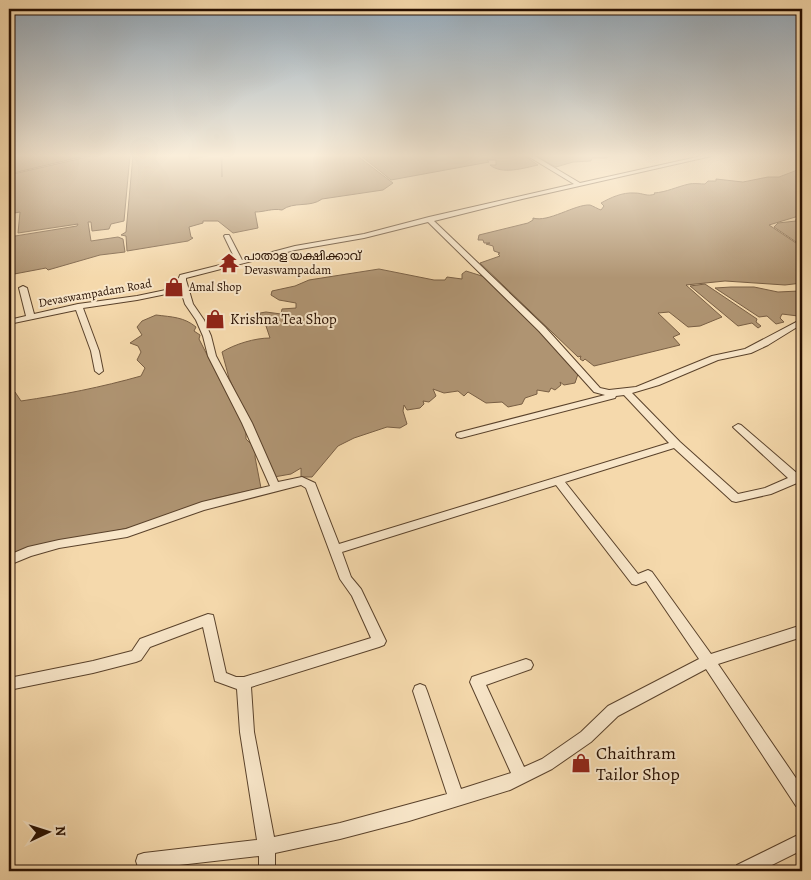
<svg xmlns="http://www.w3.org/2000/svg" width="811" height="880" font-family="Alegreya,'Noto Sans Malayalam',serif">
<rect width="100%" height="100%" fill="#f5d9ac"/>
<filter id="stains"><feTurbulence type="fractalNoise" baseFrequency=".004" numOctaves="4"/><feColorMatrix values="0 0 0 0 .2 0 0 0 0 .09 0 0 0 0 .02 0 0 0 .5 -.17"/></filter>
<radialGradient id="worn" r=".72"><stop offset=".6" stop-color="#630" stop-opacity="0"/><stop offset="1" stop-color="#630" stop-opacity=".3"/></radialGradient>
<g fill="#af9472" stroke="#795f44">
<polygon points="9,155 89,155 9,174"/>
<polygon points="96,155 130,155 124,221 111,224 109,229 92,231 91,222 88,222 91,241 118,237 123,239 125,252 100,255 48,270 46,268 9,275 9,237 77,226 78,224 18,233 20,212 9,214 9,175"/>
<path d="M 133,155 L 221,155 L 222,177 L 222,155 L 356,155 L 393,183 L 383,190 L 322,199 C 310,208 294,201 282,210 C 272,208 265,212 255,212 L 258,228 L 233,233 L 218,221 L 203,221 L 203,223 L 189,227 L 191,237 L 193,238 L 188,241 L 127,251 L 126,236 L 121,235 L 126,232 Z"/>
<path d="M 360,155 L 523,155 L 538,165 C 524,168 502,175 490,165 L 496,165 L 496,160 L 487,160 L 489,162 L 391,180 Z"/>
<polygon points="533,155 609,155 607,158 592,158 591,161 573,162 556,167"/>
<path d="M 800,169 L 802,169 L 802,215 L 769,225 L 802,247 L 802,283 L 785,285 L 725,281 L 686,285 L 722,317 L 700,326 L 688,327 L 669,312 L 658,313 L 680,334 L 673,337 L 680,345 L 594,366 L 585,359 L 583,361 L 580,359 L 581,356 L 578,357 L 480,263 L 500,256 L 498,254 L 500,253 L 494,251 L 493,246 L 486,244 L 490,243 L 484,243 L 483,240 L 478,240 L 479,235 L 528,223 L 533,220 L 533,218 C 548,223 575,204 590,205 C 593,206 598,209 601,210 L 604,206 L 601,203 C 610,198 622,192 635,193 C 643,193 647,197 655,194 L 654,193 C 667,192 676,187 689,184 C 693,183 701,184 705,184 L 708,181 L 716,181 L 716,179 L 743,182 L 768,177 L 779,177 Z"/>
<polygon points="802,217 802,246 774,227 778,223 796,221 796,219 800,219"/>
<path d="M 379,269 L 434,280 L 445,280 L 447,277 L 462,279 L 462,274 L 466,271 L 485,277 L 551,341 L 577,372 L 575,372 L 578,374 L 575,383 L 564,385 L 560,382 L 561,385 L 555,390 L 551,388 L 549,392 L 537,390 L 537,394 L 525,398 L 522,404 L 508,407 L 502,402 L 486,403 L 468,392 L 464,396 L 458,391 L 444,393 L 433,389 L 436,396 L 429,402 L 423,401 L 424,404 L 420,408 L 407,410 L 404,405 L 403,411 L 407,424 L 400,428 L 387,427 L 354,438 L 338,446 L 312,477 L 301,477 L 301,468 L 291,474 L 274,477 L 229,378 L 222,352 C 235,344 255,338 270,338 L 265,323 L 267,321 L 260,318 L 260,313 L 266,312 L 281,314 L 282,309 L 296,308 L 296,303 L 279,300 L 271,295 L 272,291 L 295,286 L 309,280 Z"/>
<polygon points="705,284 757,319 756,322 761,326 758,328 752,323 738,326 690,286"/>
<polygon points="731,287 754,287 778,292 799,291 802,293 802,314 798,316 782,314 780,318 784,322 776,324 767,316 759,317 715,288"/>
<path d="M 156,315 C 172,317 184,317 196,327 L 194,331 L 200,335 L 199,339 L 246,431 L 246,439 L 256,449 L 255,457 L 261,488 L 216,498 L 152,523 L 24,550 L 9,557 L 9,393 L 15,392 L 21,401 C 62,395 102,387 141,376 L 145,368 L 137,360 L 141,352 L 138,346 L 130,343 L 142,335 L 137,327 L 142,321 Z"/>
</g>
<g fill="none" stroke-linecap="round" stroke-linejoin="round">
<defs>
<g id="minor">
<path d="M 526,155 L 533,155 L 580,183 L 706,155 L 716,155 L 522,199 L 434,221 L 545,327 L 600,388 L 609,390 L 636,387 L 712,356 L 745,349 L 802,319 L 802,324 L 768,345 L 751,353 L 718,360 L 659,385 L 632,393 L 680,442 L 738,494 L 765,488 L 788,478 L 735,429 L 733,427 L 738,424 L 741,425 L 799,475 L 802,476 L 802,482 L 797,483 L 771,494 L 736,502 L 732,501 L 674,448 L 565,482 L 638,574 L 648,570 L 652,572 L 711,654 L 802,625 L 802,637 L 718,664 L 802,787 L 802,808 L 796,806 L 706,669 L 618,716 L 591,742 L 552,769 L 510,790 L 409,821 L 340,839 L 275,853 L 275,871 L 259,871 L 259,856 L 144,869 L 138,867 L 136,861 L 138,855 L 144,853 L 257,840 L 240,732 L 237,689 L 215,681 L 203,627 L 150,647 L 141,660 L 136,662 L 93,673 L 9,690 L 9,678 L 93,661 L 132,651 L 140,639 L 208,614 L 213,615 L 214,619 L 226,673 L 236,677 L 244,677 L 371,638 L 352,596 L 340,579 L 306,488 L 301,485 L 204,510 L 127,537 L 59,548 L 31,556 L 9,565 L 9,555 L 28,547 L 59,540 L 126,529 L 202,502 L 270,486 L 242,423 L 208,356 L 203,336 L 196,320 L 185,304 L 181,291 L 137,300 L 83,308 L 99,351 L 103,371 L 99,374 L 95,371 L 91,351 L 76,310 L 9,324 L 9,320 L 26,316 L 19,288 L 23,286 L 27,288 L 34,314 L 78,304 L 137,296 L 180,287 L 178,280 L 180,275 L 236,261 L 224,236 L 225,235 L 229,235 L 242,260 L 295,246 L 364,234 L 429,217 L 574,184 ZM 428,222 L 539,331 L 594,392 L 605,395 L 457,433 L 456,435 L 457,437 L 461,438 L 615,398 L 616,396 L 624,395 L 669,443 L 339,544 L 315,483 L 302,477 L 278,482 L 252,423 L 216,356 L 211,336 L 204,320 L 193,304 L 186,280 L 186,278 L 295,250 L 364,238 ZM 556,485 L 632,584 L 636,585 L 646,581 L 699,659 L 608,706 L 581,732 L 542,759 L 524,767 L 486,685 L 531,669 L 533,665 L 531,661 L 526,659 L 472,677 L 470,682 L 511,773 L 461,789 L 427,691 L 425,686 L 420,684 L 415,686 L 413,691 L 447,794 L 340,823 L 274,837 L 254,732 L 251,687 L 379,647 L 384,645 L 386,641 L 361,589 L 351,577 L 342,552 Z"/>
<polygon points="802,833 802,850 760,871 735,871 737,865"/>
</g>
</defs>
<use href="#minor" stroke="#5a422b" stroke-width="2"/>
<use href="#minor" fill="#f8e6c9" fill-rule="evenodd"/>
</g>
<linearGradient id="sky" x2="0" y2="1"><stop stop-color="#91a7b9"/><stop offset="0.56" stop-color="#faeeda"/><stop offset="1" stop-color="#faeeda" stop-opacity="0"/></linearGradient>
<rect width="811" height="278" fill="url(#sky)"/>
<defs>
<symbol id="temple-bare" viewBox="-9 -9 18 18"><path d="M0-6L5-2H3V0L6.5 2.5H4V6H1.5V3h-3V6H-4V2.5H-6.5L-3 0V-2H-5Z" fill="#8f2418" stroke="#f8e6c9" stroke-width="2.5" paint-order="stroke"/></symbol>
<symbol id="shop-bare" viewBox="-9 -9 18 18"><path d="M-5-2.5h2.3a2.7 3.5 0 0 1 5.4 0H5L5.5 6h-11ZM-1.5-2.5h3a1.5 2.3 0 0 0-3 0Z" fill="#8f2418" stroke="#f8e6c9" stroke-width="2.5" paint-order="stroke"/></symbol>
</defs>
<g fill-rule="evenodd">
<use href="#temple-bare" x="215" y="249" width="28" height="28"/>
<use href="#shop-bare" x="160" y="273" width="28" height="28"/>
<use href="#shop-bare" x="201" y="305" width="28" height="28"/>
<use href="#shop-bare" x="567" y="749" width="28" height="28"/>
</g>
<g text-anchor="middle" stroke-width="4" stroke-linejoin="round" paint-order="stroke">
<g font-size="12" fill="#270f00" stroke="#f8e6c9" text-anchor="start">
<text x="244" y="260">പാതാള യക്ഷിക്കാവ്<tspan x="244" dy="14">Devaswampadam</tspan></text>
<text x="189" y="291">Amal Shop</text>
</g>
<g font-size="12" fill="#270f00" stroke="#f8e6c9">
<text transform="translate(95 293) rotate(-10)" y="4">Devaswampadam Road</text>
</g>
<g font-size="15" fill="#270f00" stroke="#f8e6c9" text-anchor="start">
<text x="230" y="324">Krishna Tea Shop</text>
</g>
<g font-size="18" fill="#270f00" stroke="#f8e6c9" text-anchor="start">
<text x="596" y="759">Chaithram<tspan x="596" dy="21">Tailor Shop</tspan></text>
</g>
</g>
<rect width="811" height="880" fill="none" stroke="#f5d9ac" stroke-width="30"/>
<rect x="10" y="10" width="791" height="860" fill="none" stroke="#270f00" stroke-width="2.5"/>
<rect x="15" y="15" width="781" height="850" fill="none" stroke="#270f00"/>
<g transform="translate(48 832) rotate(86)" stroke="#f8e6c9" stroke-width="4" paint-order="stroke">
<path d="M0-4L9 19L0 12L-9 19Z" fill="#270f00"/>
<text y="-8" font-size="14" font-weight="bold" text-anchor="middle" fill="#270f00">N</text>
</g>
<rect width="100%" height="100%" filter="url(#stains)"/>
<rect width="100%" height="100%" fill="url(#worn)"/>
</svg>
